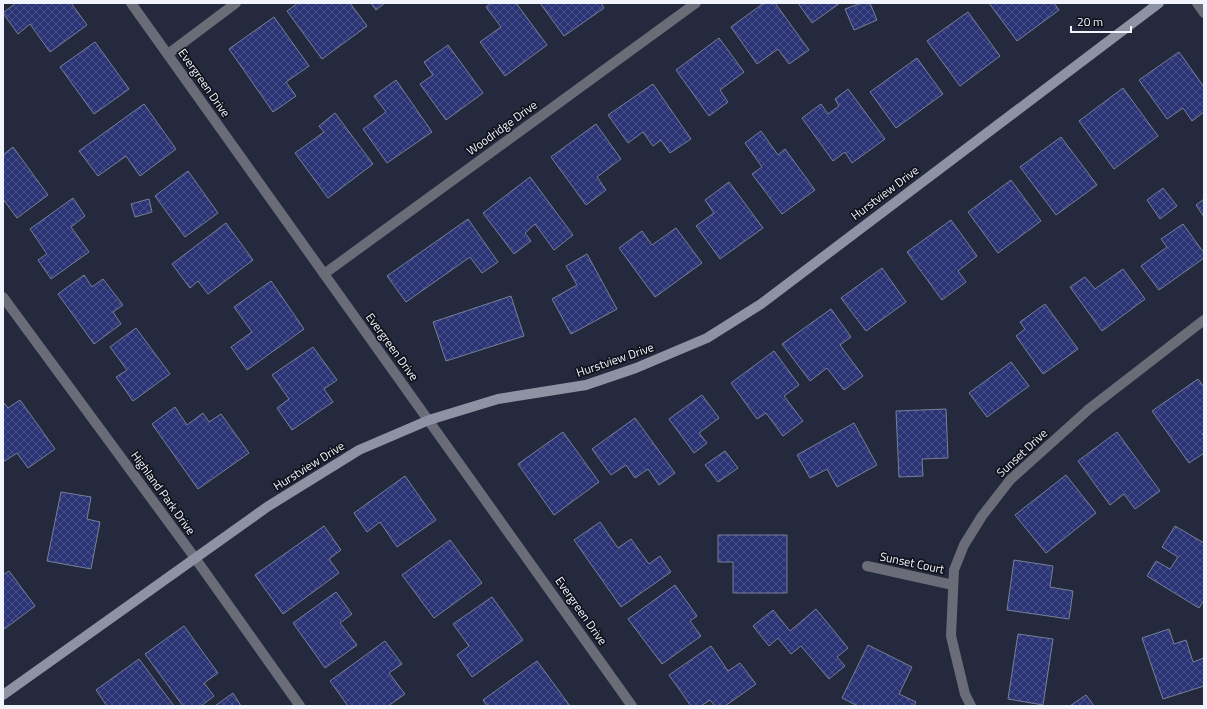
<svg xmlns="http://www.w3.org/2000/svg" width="1207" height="709" font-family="'Titillium Web',sans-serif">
<defs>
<pattern id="building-cross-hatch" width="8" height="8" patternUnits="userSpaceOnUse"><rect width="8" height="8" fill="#2a3373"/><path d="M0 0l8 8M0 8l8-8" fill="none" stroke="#495188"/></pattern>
</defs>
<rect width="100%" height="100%" fill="#24293e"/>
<g fill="url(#building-cross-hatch)" stroke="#787f98">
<polygon points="16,3 71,3 87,25 50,52 30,24 18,34 3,13"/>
<polygon points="298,3 350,3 367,26 322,59 287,11"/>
<polygon points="371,3 385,3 376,10"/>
<polygon points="491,3 516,3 547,45 505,76 480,42 501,27 486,7"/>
<polygon points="540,3 601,3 604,8 564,36"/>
<polygon points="764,3 775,3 809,50 789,64 778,49 757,64 731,27"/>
<polygon points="798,3 840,3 812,23"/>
<polygon points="861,3 870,3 877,20 854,30 845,9"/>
<polygon points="989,3 1054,3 1059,10 1017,41"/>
<polygon points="968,12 1000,56 960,86 927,41"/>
<polygon points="274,17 309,66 286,82 296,96 273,112 229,49"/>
<polygon points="719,38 744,72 720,90 728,102 709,116 676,70"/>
<polygon points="95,42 129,89 94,114 60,67"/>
<polygon points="448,45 483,93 446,120 420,84 433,75 424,62"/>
<polygon points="1179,52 1204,87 1204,112 1192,121 1183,108 1167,119 1139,80"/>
<polygon points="917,58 943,94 896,128 870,92"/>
<polygon points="396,80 432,132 387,163 363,129 386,112 374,96"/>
<polygon points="653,84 691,139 670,153 661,140 653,146 643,132 628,143 608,115"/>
<polygon points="1123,88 1158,136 1114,169 1079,121"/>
<polygon points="848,89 885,139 852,163 845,152 833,161 802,118 821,104 828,114 839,106 835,99"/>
<polygon points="144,104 176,149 140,176 126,156 98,176 79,151"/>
<polygon points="335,113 373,164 328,198 295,153 324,132 319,126"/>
<polygon points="596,124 621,159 597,177 606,190 586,205 551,157"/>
<polygon points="761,131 778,155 785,149 815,190 782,214 752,174 762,167 745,143"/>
<polygon points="1061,137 1097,185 1056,215 1020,167"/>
<polygon points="13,147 48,195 17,218 3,199 3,155"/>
<polygon points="188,171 218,213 185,237 155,196"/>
<polygon points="530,177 573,235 554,250 535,224 525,233 531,241 514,254 483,213"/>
<polygon points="1011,180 1041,221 998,253 968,212"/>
<polygon points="729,182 763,228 720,259 696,226 714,213 705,200"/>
<polygon points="1163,188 1177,206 1160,219 1147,200"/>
<polygon points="73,198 85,216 71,227 89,252 51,279 38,260 47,254 30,229"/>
<polygon points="149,199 152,212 135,217 131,204"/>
<polygon points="1204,199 1204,217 1196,205"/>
<polygon points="468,219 498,262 482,273 470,257 406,302 387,276"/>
<polygon points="951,220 977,256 958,271 966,282 942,300 907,252"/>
<polygon points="226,223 253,260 208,294 198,281 190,288 172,264"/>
<polygon points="1183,224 1204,253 1204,258 1159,290 1141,266 1167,247 1161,239"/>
<polygon points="676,228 702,263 655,297 619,248 642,231 652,245"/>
<polygon points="587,254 617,309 571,334 552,299 577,285 566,266"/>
<polygon points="882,268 906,302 866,331 841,298"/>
<polygon points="1123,269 1145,299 1102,331 1070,287 1085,277 1095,289"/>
<polygon points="84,275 92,287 103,279 123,305 113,312 121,324 94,344 58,294"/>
<polygon points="271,281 304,329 247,370 231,347 252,332 234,307"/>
<polygon points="511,296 524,336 446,361 433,322"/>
<polygon points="1045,304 1078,349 1043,374 1016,336 1025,329 1020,322"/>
<polygon points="831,309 851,337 840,345 863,376 844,390 827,368 810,381 782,344"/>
<polygon points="136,328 170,374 133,401 116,377 127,370 110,347"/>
<polygon points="313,347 337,380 324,389 333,402 292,430 277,408 289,399 272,375"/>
<polygon points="774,351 799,385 784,396 803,421 783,436 766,413 757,419 731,383"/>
<polygon points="1011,362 1029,386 987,417 969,393"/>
<polygon points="1198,379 1204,387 1204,433 1202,434 1204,436 1204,453 1189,463 1152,411"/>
<polygon points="702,395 719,418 699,433 707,443 694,453 669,419"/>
<polygon points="20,400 55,449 28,468 17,453 3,462 3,404 4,403 8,408"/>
<polygon points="175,407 187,425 203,413 209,422 221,414 249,453 198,489 152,424"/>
<polygon points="946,409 948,458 922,459 923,476 899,477 896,411"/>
<polygon points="635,418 675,473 659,485 648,469 635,478 626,465 611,475 592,449"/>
<polygon points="854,423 877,465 837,487 827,469 810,478 797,455"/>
<polygon points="563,432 599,482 554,515 518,464"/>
<polygon points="1117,432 1160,491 1135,509 1124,494 1110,505 1078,461"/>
<polygon points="725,451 738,468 718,482 705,465"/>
<polygon points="1066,475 1096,513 1046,553 1015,515"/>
<polygon points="405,476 436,520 397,547 380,522 367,532 354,513"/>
<polygon points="61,492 91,497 87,519 100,522 91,569 47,561"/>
<polygon points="600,522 618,548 631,539 649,564 660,556 671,572 621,607 574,540"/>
<polygon points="324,526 341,550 329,559 339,573 283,614 255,575"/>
<polygon points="1175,526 1204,543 1204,600 1199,608 1147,576 1156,561 1170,569 1178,557 1162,547"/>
<polygon points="718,535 787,535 787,593 733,593 733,562 718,562"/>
<polygon points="450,540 482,583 434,618 402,575"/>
<polygon points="1014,560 1053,566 1050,587 1073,591 1069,619 1007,610"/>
<polygon points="9,571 35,606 3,630 3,575"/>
<polygon points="675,585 697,616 690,621 701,636 662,664 628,619"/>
<polygon points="336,592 352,614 340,623 357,645 325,668 293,623"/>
<polygon points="492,597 523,640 472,677 457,655 469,646 453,624"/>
<polygon points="816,609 848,648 837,657 845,666 829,679 801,646 791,654 778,638 769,646 753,626 773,610 790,631"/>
<polygon points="184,626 218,673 204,683 214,696 201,706 183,706 145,654"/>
<polygon points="1169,629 1174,644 1186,640 1193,662 1204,658 1204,686 1163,699 1142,638"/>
<polygon points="1018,634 1053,639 1043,705 1008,699"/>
<polygon points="385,641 402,664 389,673 405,694 388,706 348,706 330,681"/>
<polygon points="868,645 912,667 899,694 916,702 914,706 858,706 842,698"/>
<polygon points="711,646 728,671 740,663 756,684 725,706 715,706 710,700 701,706 691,706 669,675"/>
<polygon points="139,659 174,706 107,706 96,690"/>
<polygon points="537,661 570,706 487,706 483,700"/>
<polygon points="233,693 241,706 215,706"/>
<polygon points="1086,695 1094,706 1070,706"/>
</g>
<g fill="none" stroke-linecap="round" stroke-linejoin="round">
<g stroke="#6a6d78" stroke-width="10">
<polyline points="131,3 632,706"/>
<polyline points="1197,3 1204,13"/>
<polyline points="168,54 236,3"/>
<polyline points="324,274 696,3"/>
<polyline points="3,297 195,558 300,706"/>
<polyline points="867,566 953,585"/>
<polyline points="971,706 965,694 951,636 954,570 964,545 982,516 1010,480 1089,409 1204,320"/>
</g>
<polyline stroke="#8e93a4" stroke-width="10" points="3,695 267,507 359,450 429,420 498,399 586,385 636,368 707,338 761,304 1159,3"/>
</g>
<g text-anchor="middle" stroke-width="3.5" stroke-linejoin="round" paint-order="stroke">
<g font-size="12" fill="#f2f4fd" stroke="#10121c">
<text transform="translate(204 83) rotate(55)" y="4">Evergreen Drive</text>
<text transform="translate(502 128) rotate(-36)" y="4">Woodridge Drive</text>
<text transform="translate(885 193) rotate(-37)" y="4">Hurstview Drive</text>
<text transform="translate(392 347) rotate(54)" y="4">Evergreen Drive</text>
<text transform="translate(615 360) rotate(-19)" y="4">Hurstview Drive</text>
<text transform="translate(1022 453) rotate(-43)" y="4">Sunset Drive</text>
<text transform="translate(309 466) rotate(-32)" y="4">Hurstview Drive</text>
<text transform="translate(163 493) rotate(54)" y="4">Highland Park Drive</text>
<text transform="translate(912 563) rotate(12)" y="4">Sunset Court</text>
<text transform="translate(581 611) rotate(55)" y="4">Evergreen Drive</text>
</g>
</g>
<rect width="1207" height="709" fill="none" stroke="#f2f4fd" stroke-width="8"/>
<path d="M1071 26v6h60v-6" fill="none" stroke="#f2f4fd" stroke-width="2"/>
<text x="1077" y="26" font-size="12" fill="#f2f4fd" stroke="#10121c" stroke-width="3" paint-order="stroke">20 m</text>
</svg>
